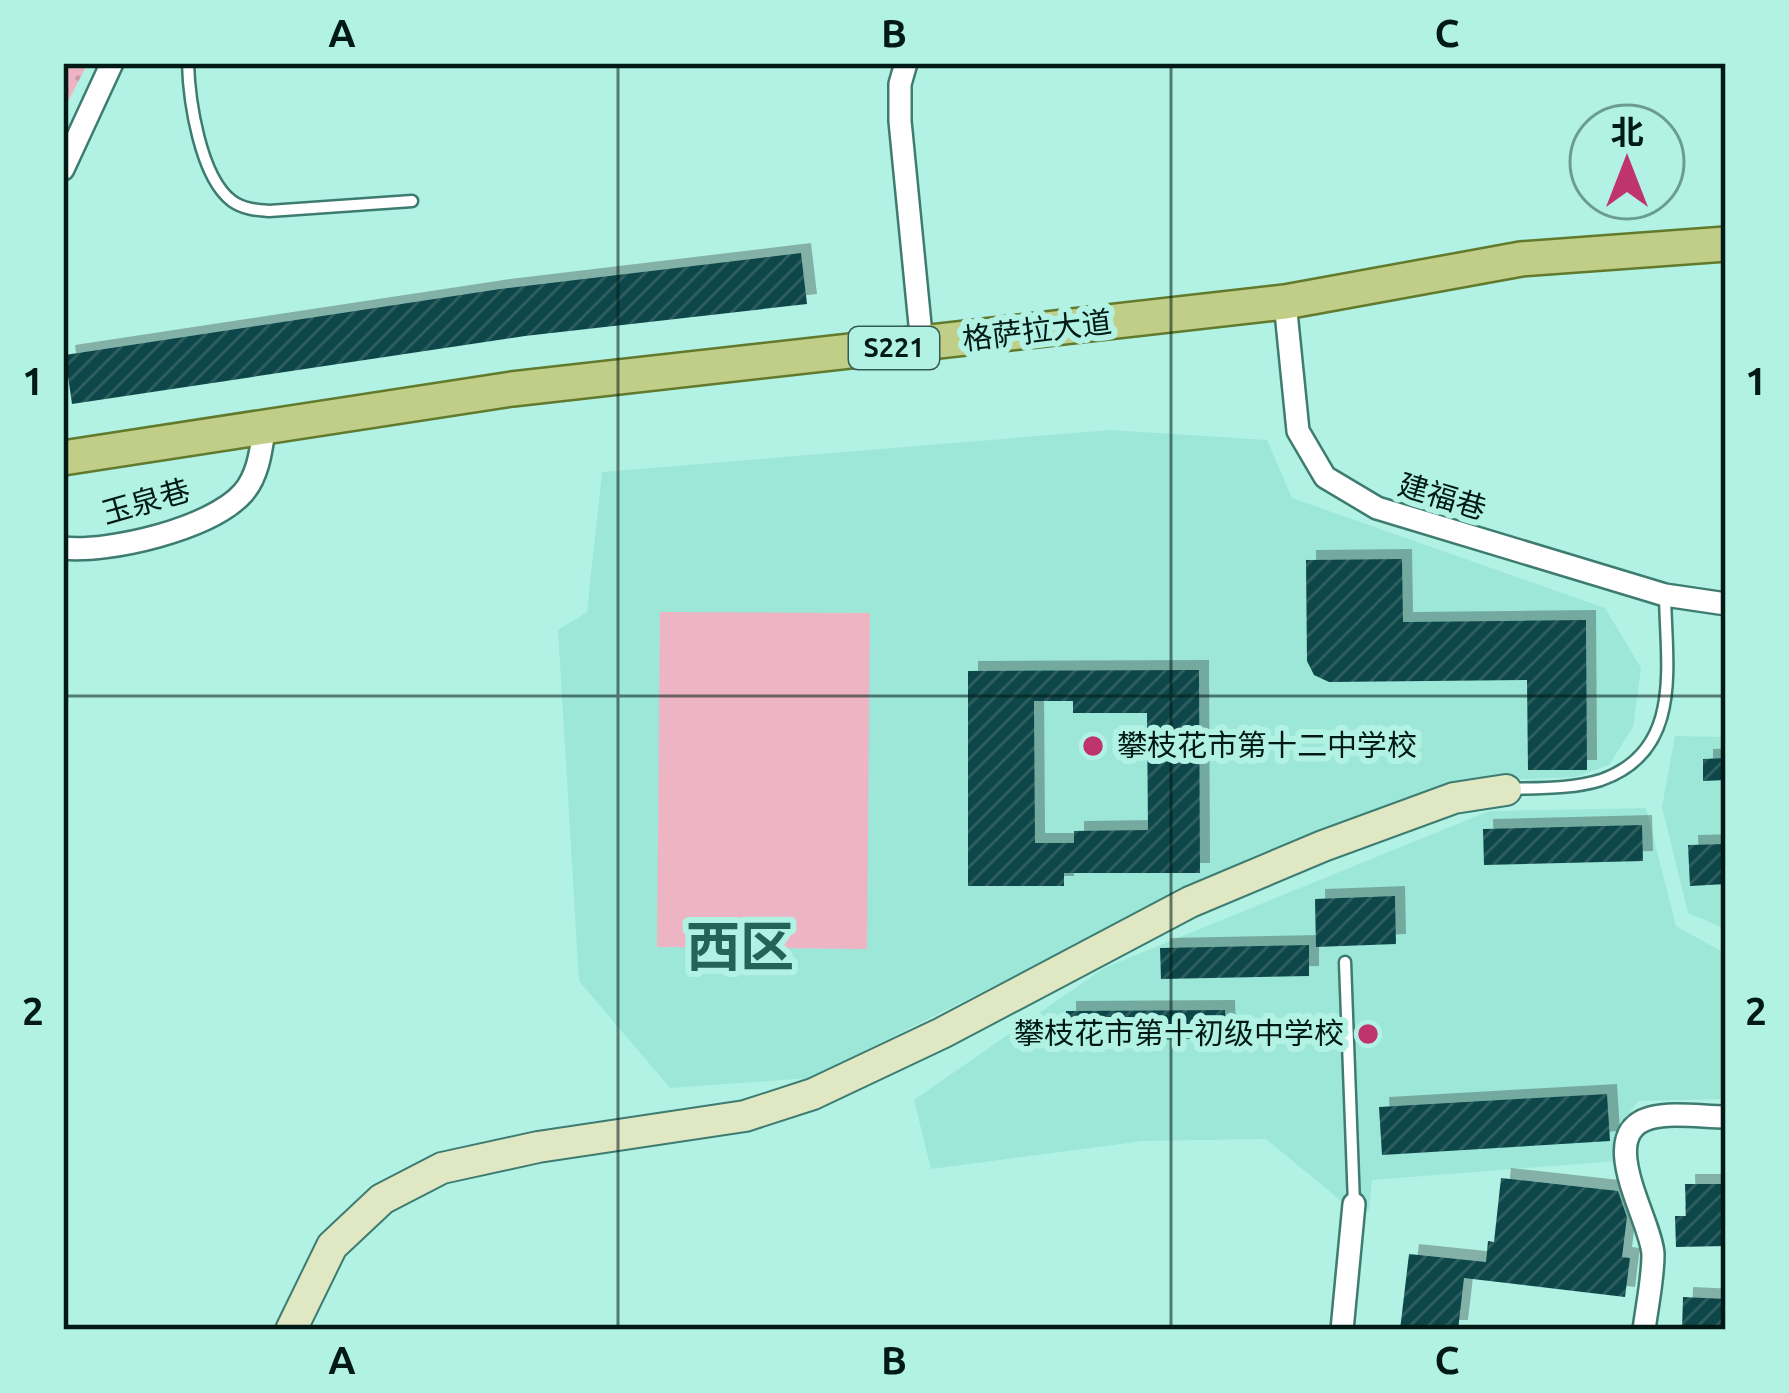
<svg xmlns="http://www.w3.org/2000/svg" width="1789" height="1393" font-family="Ubuntu,'Noto Sans SC',sans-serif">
<defs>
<pattern id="grass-dots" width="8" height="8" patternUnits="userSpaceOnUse" patternTransform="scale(3)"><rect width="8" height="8" fill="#edb5c4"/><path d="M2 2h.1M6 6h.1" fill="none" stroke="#c99ba8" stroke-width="1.8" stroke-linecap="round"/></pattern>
<pattern id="building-hatch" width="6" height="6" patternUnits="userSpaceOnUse" patternTransform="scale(3)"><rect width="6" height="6" fill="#0e4649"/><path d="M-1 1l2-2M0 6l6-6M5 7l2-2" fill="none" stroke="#2f5d5f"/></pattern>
<filter id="shadow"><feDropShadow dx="10" dy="-10" stdDeviation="0" flood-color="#0004"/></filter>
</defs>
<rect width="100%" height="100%" fill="#b2f2e5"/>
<g fill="#9de7d8">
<polygon points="1111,430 1267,440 1292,498 1605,608 1641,668 1633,727 1609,765 1575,777 1480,781 1256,855 810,1078 670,1088 579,981 558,630 587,612 602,472"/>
<polygon points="1675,736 1726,737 1726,929 1688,913 1662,807"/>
<polygon points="1646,808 1676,926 1726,954 1726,1099 1638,1101 1622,1124 1616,1161 1372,1180 1369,1210 1345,1204 1266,1139 1143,1141 931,1169 914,1100 1104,968 1489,811"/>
</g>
<polygon fill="url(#grass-dots)" points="63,63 88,63 63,111"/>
<polygon fill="#edb5c4" points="660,612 870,613 867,949 657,947"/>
<g fill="url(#building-hatch)" fill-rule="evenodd" filter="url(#shadow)">
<polygon points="801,253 807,304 525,336 72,404 65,355 500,289"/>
<polygon points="1402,559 1403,622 1586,620 1587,770 1528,770 1527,680 1329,682 1314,675 1307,661 1306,560"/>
<path d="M 1199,670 L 1200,873 L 1064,873 L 1064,886 L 968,886 L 968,671 ZM 1034,701 L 1073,701 L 1073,713 L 1147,713 L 1148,830 L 1074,831 L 1074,843 L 1035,843 Z"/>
<polygon points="1726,758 1726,780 1703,781 1703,759"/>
<polygon points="1642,825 1643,861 1484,865 1483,829"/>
<polygon points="1726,844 1726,884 1690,886 1688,845"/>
<polygon points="1395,896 1396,944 1316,947 1315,899"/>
<polygon points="1309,945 1309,976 1161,979 1160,948"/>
<polygon points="1225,1010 1226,1038 1066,1042 1066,1011"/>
<polygon points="1607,1094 1610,1141 1382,1155 1379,1107"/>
<polygon points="1501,1178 1618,1191 1627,1217 1622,1257 1630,1258 1625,1297 1464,1278 1458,1330 1400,1330 1409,1254 1486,1262 1488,1241 1494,1242"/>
<polygon points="1685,1184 1724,1184 1726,1246 1676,1247 1675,1216 1686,1216"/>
<polygon points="1683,1297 1726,1299 1726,1330 1682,1330"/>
</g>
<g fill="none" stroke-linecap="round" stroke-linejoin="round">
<defs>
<g id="lane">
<path d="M 188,63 C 189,100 200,177 232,201 C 243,209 256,210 269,211 L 412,201"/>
<path d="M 1509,789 C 1538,788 1573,789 1601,780 C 1684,751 1666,665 1665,595"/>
<polyline points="1345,962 1354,1204"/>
</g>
<g id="street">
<polyline points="906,63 900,84 900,121 922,345"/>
<polyline points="63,169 112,63"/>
<polyline points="1285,302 1298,431 1325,477 1377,508 1665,595 1726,604"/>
<path d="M 63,548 C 109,553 211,529 243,493 C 258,476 261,451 264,430"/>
<polyline points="1342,1330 1354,1204"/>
<path d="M 1644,1330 C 1647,1306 1653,1279 1653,1254 C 1651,1219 1594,1134 1650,1118 C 1672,1112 1703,1117 1726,1117"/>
</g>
<polyline id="secondary" points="291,1330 332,1246 382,1199 442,1168 538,1147 745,1116 813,1094 942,1033 1190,902 1323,846 1454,798 1506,790"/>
<polyline id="primary" points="63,458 512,389 1285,302 1521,259 1726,244"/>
</defs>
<use href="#lane" stroke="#3e7b70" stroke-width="15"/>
<use href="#street" stroke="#3e7b70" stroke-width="26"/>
<use href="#secondary" stroke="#3e7b70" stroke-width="34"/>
<use href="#primary" stroke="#627a2c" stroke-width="38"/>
<use href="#lane" stroke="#fff" stroke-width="10"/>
<use href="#street" stroke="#fff" stroke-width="21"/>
<use href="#secondary" stroke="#e0e7c3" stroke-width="30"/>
<use href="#primary" stroke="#c0ce88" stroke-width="33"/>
</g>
<path fill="none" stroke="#011a16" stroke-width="3" stroke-opacity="0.55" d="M 618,63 L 618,1330M 1171,63 L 1171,1330M 63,696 L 1726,696"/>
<g fill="#bf346d" stroke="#b2f2e5" stroke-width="4.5">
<circle cx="1093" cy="746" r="12"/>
<circle cx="1368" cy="1034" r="12"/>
</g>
<g text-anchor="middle" stroke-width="12" stroke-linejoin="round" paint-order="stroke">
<rect fill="#b2f2e5" stroke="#365b54" stroke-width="3" x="849" y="327" width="90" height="42" rx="9"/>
<g font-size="27" font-weight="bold" fill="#011a16">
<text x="894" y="357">S221</text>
</g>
<g font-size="30" fill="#011a16" stroke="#b2f2e5">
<text transform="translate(1037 331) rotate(-7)" y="10">格萨拉大道</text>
<text transform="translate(1442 497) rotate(17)" y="10">建福巷</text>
<text transform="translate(146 502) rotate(-16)" y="10">玉泉巷</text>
</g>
<g font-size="30" fill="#011a16" stroke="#b2f2e5" text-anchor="start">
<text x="1117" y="756">攀枝花市第十二中学校</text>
<text x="1344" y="1044" text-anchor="end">攀枝花市第十初级中学校</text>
</g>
<g font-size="54" font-weight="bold" fill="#246359" stroke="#b2f2e5">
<text x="740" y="966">西区</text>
</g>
</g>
<rect width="1789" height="1393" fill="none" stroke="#b2f2e5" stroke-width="132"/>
<g transform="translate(1627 162)"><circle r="57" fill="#b2f2e5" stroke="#6b9c92" stroke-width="3"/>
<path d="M0-9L21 45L0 30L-21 45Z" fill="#bf346d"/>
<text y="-18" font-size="33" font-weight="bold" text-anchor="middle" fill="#011a16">北</text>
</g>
<rect x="66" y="66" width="1657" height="1261" fill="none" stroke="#011a16" stroke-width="4.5"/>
<g font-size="39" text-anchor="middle" font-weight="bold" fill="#011a16">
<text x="342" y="47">A</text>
<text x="894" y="47">B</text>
<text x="1447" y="47">C</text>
<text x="33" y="395">1</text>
<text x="1756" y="395">1</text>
<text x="33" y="1025">2</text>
<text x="1756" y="1025">2</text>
<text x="342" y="1374">A</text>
<text x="894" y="1374">B</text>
<text x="1447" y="1374">C</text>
</g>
</svg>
